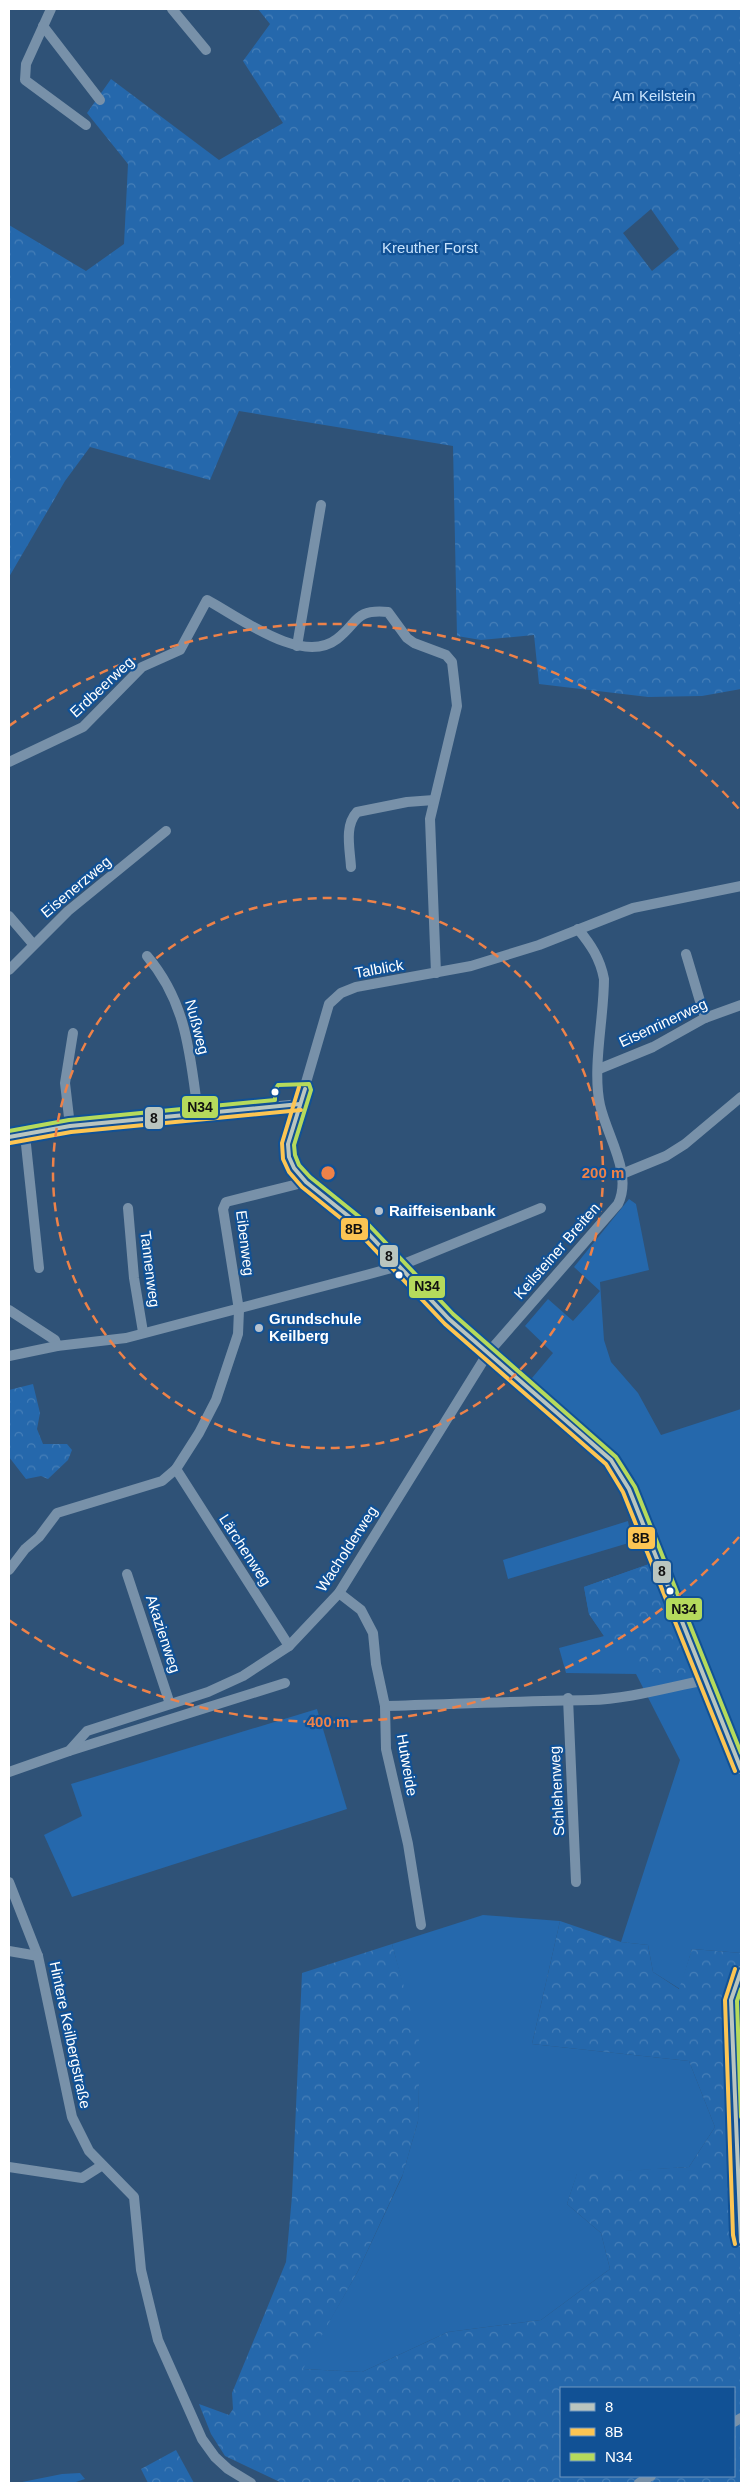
<svg xmlns="http://www.w3.org/2000/svg" width="750" height="2492" font-family="Helvetica,sans-serif">
<defs>
<pattern id="forest-crowns" width="20" height="18" patternUnits="userSpaceOnUse" patternTransform="scale(1.25)"><rect width="20" height="18" fill="#2568ac"/><path d="M2 6a3 3 0 1 1 6 0M12 15a3 3 0 1 1 6 0" fill="none" stroke="#467fb8"/></pattern>
</defs>
<rect width="100%" height="100%" fill="#2f5277"/>
<g fill="#2568ac">
<polygon points="629,1199 636,1204 649,1270 600,1282 604,1340 611,1362 638,1393 661,1435 741,1409 741,1953 692,1949 680,1989 653,1972 648,1945 621,1942 680,1760 636,1674 566,1673 559,1648 604,1636 589,1614 584,1587 652,1563 623,1489 606,1465 614,1462 527,1384 553,1353 525,1326 548,1299 573,1321 600,1291 574,1267"/>
<polygon points="628,1521 632,1542 508,1579 503,1560"/>
<polygon points="317,1709 347,1809 72,1897 44,1835 82,1816 71,1784"/>
<polygon points="483,1915 560,1921 532,2044 689,2061 715,2127 689,2167 577,2174 567,2204 601,2233 610,2269 541,2320 448,2332 362,2372 302,2369 358,2271 402,2177 418,2121 419,2047 392,1944"/>
<polygon points="80,2473 85,2479 73,2483 17,2483 62,2474"/>
</g>
<g fill="url(#forest-crowns)" fill-rule="evenodd">
<path d="M 258,9 L 741,9 L 741,689 L 702,696 L 648,697 L 539,684 L 534,635 L 481,640 L 457,636 L 453,446 L 239,411 L 210,480 L 90,447 L 65,481 L 9,577 L 9,225 L 86,271 L 124,244 L 128,164 L 87,113 L 111,79 L 219,160 L 283,123 L 243,61 L 270,24 ZM 651,209 L 679,249 L 652,271 L 623,233 Z"/>
<polygon points="33,1384 40,1413 37,1429 43,1444 67,1444 72,1450 68,1460 48,1479 41,1476 26,1479 9,1457 9,1390"/>
<polygon points="652,1563 696,1673 658,1675 635,1661 604,1636 589,1614 584,1587"/>
<path d="M 560,1921 L 621,1942 L 648,1945 L 653,1972 L 679,1989 L 692,1949 L 741,1953 L 741,2483 L 282,2483 L 225,2456 L 211,2434 L 199,2404 L 229,2415 L 233,2409 L 232,2393 L 286,2262 L 292,2196 L 302,1973 L 392,1944 L 420,2044 L 418,2121 L 403,2174 L 358,2271 L 303,2369 L 362,2372 L 448,2332 L 541,2320 L 610,2269 L 601,2233 L 567,2204 L 577,2173 L 689,2167 L 715,2127 L 689,2061 L 532,2044 ZM 561,2388 L 734,2388 L 734,2476 L 561,2476 Z"/>
<polygon points="176,2450 194,2483 148,2483 141,2469"/>
</g>
<g fill="none" stroke-linecap="round" stroke-linejoin="round">
<g stroke="#7891a9" stroke-width="10">
<polyline points="51,9 26,64 25,80 86,125"/>
<polyline points="172,9 206,50"/>
<polyline points="43,26 100,100"/>
<polyline points="297,646 321,505"/>
<path d="M 9,762 L 83,727 L 142,667 L 180,650 L 207,600 C 239,617 302,666 337,639 C 359,622 354,609 388,612 L 407,638 L 414,643 L 446,655 L 452,662 L 454,679 L 457,706 L 430,819 L 436,973"/>
<path d="M 351,867 C 350,849 344,826 357,812 L 407,802 L 434,800"/>
<polyline points="741,886 633,908 539,945 471,966 356,987 341,993 329,1004 288,1144 289,1157 294,1168 306,1182 362,1227 449,1319 611,1460 629,1489 741,1769"/>
<polyline points="9,916 33,944"/>
<polyline points="686,954 705,1018"/>
<path d="M 147,956 C 187,1003 190,1055 198,1113"/>
<polyline points="9,970 68,911 166,831"/>
<polyline points="599,1069 653,1047 705,1018 741,1005"/>
<polyline points="70,1126 65,1083 73,1033"/>
<polyline points="25,1135 39,1268"/>
<polyline points="9,1137 70,1126 300,1104"/>
<polyline points="622,1174 666,1156 685,1144 741,1097"/>
<polyline points="128,1208 134,1278 143,1332"/>
<polyline points="9,1310 55,1340 57,1346"/>
<polyline points="9,1356 57,1346 126,1338 366,1275 399,1266 541,1208"/>
<polyline points="176,1469 289,1646"/>
<polyline points="9,1570 25,1549 39,1537 57,1513 162,1481 176,1469 199,1433 216,1400 238,1334 239,1310 223,1209 226,1202 306,1182"/>
<polyline points="127,1574 170,1704"/>
<polyline points="339,1593 361,1610 373,1633 376,1664 385,1706 386,1749 408,1844 421,1925"/>
<polyline points="568,1698 576,1882"/>
<path d="M 385,1706 C 454,1704 522,1701 590,1700 C 629,1699 669,1687 706,1680"/>
<polyline points="69,1751 285,1683"/>
<path d="M 9,1772 L 69,1751 L 87,1731 L 208,1692 L 243,1676 L 289,1646 L 339,1593 L 488,1353 L 618,1204 C 633,1174 607,1136 600,1105 C 592,1068 604,1018 604,979 C 600,958 591,945 578,929"/>
<polyline points="9,1882 38,1956 72,2117 89,2151 134,2197 141,2270 158,2340 202,2439 215,2457 228,2469 251,2483"/>
<polyline points="9,1951 38,1956"/>
<polyline points="741,1971 731,2000 739,2235 741,2242"/>
<polyline points="9,2167 82,2178 101,2166"/>
<polyline points="734,2422 741,2418"/>
<polyline points="639,2483 651,2476"/>
</g>
<defs>
<g id="bus-1">
<polyline points="305,1089 288,1144 289,1157 294,1168 306,1182 362,1227 449,1319 611,1460 629,1489 741,1769"/>
<polyline points="9,1137 70,1126 300,1104"/>
<polyline points="741,1971 731,2000 741,2242"/>
</g>
<g id="bus-2">
<polyline points="299,1087 282,1143 283,1159 289,1172 302,1187 358,1232 445,1324 606,1464 623,1492 735,1771"/>
<polyline points="10,1143 71,1132 301,1110"/>
<polyline points="735,2244 733,2235 725,2000 735,1969"/>
</g>
<g id="bus-3">
<polyline points="9,1131 69,1120 275,1100 275,1090 278,1085 309,1084 311,1090 294,1145 295,1155 299,1165 310,1177 367,1223 453,1314 616,1457 635,1487 741,1753"/>
<polyline points="741,1989 737,2001 741,2117"/>
</g>
</defs>
<use href="#bus-1" stroke="#115195" stroke-width="8"/>
<use href="#bus-2" stroke="#115195" stroke-width="8"/>
<use href="#bus-3" stroke="#115195" stroke-width="8"/>
<use href="#bus-1" stroke="#b9c5bf" stroke-width="4"/>
<use href="#bus-2" stroke="#fcc553" stroke-width="4"/>
<use href="#bus-3" stroke="#b5da5c" stroke-width="4"/>
</g>
<g fill="none" stroke="#ee8249" stroke-width="2.5" stroke-dasharray="9 6">
<circle cx="328" cy="1173" r="275"/>
<path d="M739 1537A549 549 0 0 1 9 1620M9 726A549 549 0 0 1 739 809"/>
</g>
<g fill="#fff" stroke="#115195" stroke-width="2">
<circle cx="275" cy="1092" r="4.5"/>
<circle cx="399" cy="1275" r="4.5"/>
<circle cx="670" cy="1591" r="4.5"/>
</g>
<g fill="#b6c2cf" stroke="#115195" stroke-width="2">
<circle cx="379" cy="1211" r="5"/>
<circle cx="259" cy="1328" r="5"/>
</g>
<g text-anchor="middle" stroke-width="4.5" stroke-linejoin="round" paint-order="stroke">
<g font-size="15" fill="#c8e3fd" stroke="#115195">
<text x="654" y="101">Am Keilstein</text>
<text x="430" y="253">Kreuther Forst</text>
</g>
<g font-size="15" fill="#fff" stroke="#115195">
<text transform="translate(102 687) rotate(-43)" y="5">Erdbeerweg</text>
<text transform="translate(76 887) rotate(-40)" y="5">Eisenerzweg</text>
<text transform="translate(379 969) rotate(-10)" y="5">Talblick</text>
<text transform="translate(663 1023) rotate(-25)" y="5">Eisenrinerweg</text>
<text transform="translate(197 1027) rotate(75)" y="5">Nußweg</text>
<text transform="translate(245 1243) rotate(83)" y="5">Eibenweg</text>
<text transform="translate(557 1251) rotate(-49)" y="5">Keilsteiner Breiten</text>
<text transform="translate(150 1269) rotate(83)" y="5">Tannenweg</text>
<text transform="translate(347 1549) rotate(-57)" y="5">Wacholderweg</text>
<text transform="translate(245 1550) rotate(57)" y="5">Lärchenweg</text>
<text transform="translate(163 1634) rotate(72)" y="5">Akazienweg</text>
<text transform="translate(407 1765) rotate(80)" y="5">Hutweide</text>
<text transform="translate(557 1791) rotate(-93)" y="5">Schlehenweg</text>
<text transform="translate(70 2035) rotate(78)" y="5">Hintere Keilbergstraße</text>
</g>
<g font-size="15" font-weight="bold" fill="#fff" stroke="#115195" text-anchor="start">
<text x="389" y="1216">Raiffeisenbank</text>
<text x="269" y="1324">Grundschule<tspan x="269" dy="17">Keilberg</tspan></text>
</g>
</g>
<circle cx="328" cy="1173" r="8" fill="#ee8249" stroke="#115195" stroke-width="2.5"/>
<g font-size="15" text-anchor="middle" font-weight="bold" fill="#ee8249" stroke="#115195" stroke-width="4.5" stroke-linejoin="round" paint-order="stroke">
<text x="603" y="1178">200 m</text>
<text x="328" y="1727">400 m</text>
</g>
<g stroke="#115195" stroke-width="2">
<rect x="181" y="1095" width="38" height="24" rx="5" fill="#b5da5c"/>
<rect x="144" y="1106" width="20" height="24" rx="5" fill="#b9c5bf"/>
<rect x="340" y="1217" width="29" height="24" rx="5" fill="#fcc553"/>
<rect x="379" y="1244" width="20" height="24" rx="5" fill="#b9c5bf"/>
<rect x="408" y="1275" width="38" height="24" rx="5" fill="#b5da5c"/>
<rect x="627" y="1526" width="29" height="24" rx="5" fill="#fcc553"/>
<rect x="652" y="1560" width="20" height="24" rx="5" fill="#b9c5bf"/>
<rect x="665" y="1597" width="38" height="24" rx="5" fill="#b5da5c"/>
</g>
<g font-size="14" text-anchor="middle" font-weight="bold" fill="#111">
<text x="200" y="1112">N34</text>
<text x="154" y="1123">8</text>
<text x="354" y="1234">8B</text>
<text x="389" y="1261">8</text>
<text x="427" y="1291">N34</text>
<text x="641" y="1543">8B</text>
<text x="662" y="1576">8</text>
<text x="684" y="1614">N34</text>
</g>
<rect width="750" height="2492" fill="none" stroke="#ffffff" stroke-width="20"/>
<rect x="560" y="2387" width="175" height="90" fill="#115195" stroke="#7097bf"/>
<rect x="570" y="2403" width="25" height="8" fill="#b9c5bf" stroke="#7097bf"/>
<text x="605" y="2412" font-size="15" fill="#ffffff">8</text>
<rect x="570" y="2428" width="25" height="8" fill="#fcc553" stroke="#7097bf"/>
<text x="605" y="2437" font-size="15" fill="#ffffff">8B</text>
<rect x="570" y="2453" width="25" height="8" fill="#b5da5c" stroke="#7097bf"/>
<text x="605" y="2462" font-size="15" fill="#ffffff">N34</text>
</svg>
